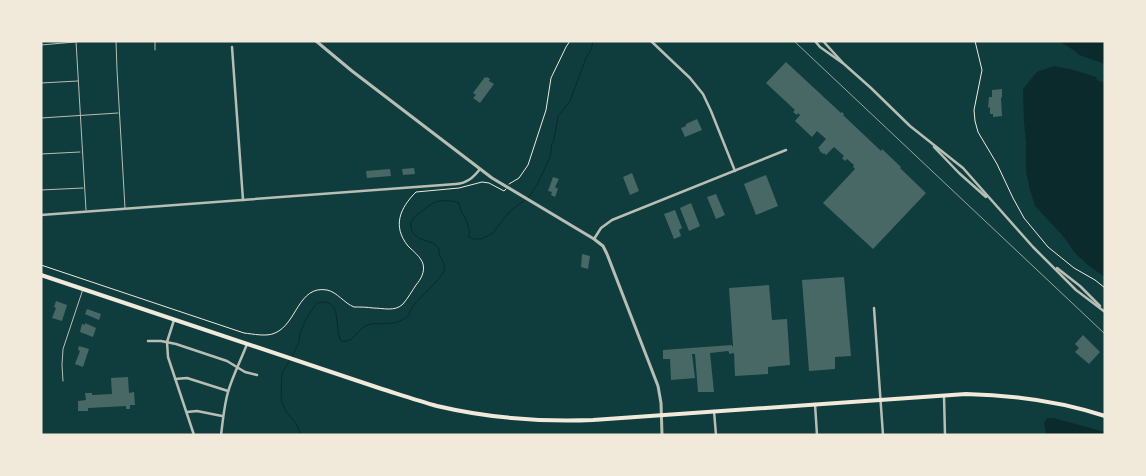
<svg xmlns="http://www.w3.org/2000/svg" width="1146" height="476" font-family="'Noto Sans',sans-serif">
<rect width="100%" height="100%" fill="#0f3d3e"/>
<g fill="#0a2a2b">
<polygon points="1059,41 1105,41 1105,64 1079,55 1075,51"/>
<polygon points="1054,66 1074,70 1096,77 1097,80 1105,83 1105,277 1089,266 1075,253 1063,236 1035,206 1030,190 1026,172 1026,142 1024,122 1023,89 1037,72"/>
<polygon points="1047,418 1053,418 1105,432 1105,435 1046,435 1044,423"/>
</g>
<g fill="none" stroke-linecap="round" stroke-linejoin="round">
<path stroke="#0a2a2b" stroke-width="1" d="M 301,435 L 296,423 L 287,413 L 282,403 L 281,396 L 282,373 L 293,355 L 299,342 L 300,333 L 307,317 L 317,303 C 344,297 333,326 341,341 C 356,344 356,326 372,324 C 383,323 393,325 402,320 C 410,317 409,312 413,306 C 421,296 439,281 444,271 C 446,264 441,259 439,253 C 439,252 439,250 439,249 C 433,238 412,243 411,226 C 410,219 417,215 422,211 C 431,204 437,199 449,201 C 453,201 455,201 459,203 C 461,217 471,221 469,237 L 473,239 L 481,239 L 492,234 L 510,211 L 529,197 L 538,183 L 550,157 L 552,143 L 554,140 L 558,116 L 570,101 L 586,58 L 591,50 L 593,41"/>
</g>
<g fill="#486865">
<polygon points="786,62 841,113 842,112 844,114 843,115 881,151 882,149 901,167 900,168 926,193 873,249 823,203 855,169 853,167 854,165 847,159 845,161 842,158 844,156 834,147 826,155 824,153 823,154 819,150 820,149 818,148 826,139 817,131 812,137 795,121 800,115 798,113 797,115 793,112 795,110 766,83"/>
<polygon points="485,77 486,78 487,77 490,79 489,81 494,84 480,103 473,98 476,95 473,93"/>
<polygon points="1002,89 1002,97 1001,98 1002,116 993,117 993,114 990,114 990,107 988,108 989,97 992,97 992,90"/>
<polygon points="697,119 702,130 685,137 681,128 686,126 686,124"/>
<polygon points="414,168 415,174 403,175 402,169"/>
<polygon points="390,169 391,176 367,178 366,171"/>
<polygon points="632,173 639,191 630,195 623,177"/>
<polygon points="766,175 778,206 756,215 744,184"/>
<polygon points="553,177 559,179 555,187 558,189 555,197 551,195 552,192 548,191"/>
<polygon points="716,194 725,215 716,219 707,197"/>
<polygon points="691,203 700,226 689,231 680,208"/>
<polygon points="675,210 682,228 679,230 681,236 674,239 664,214"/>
<polygon points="582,254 590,256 588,269 581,267"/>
<polygon points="844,277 851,356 835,357 835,369 809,371 802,280"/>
<polygon points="769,285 772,320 787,319 790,365 768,367 768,374 735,376 734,353 729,354 729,352 728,351 710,353 714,392 698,392 695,354 692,354 695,378 671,380 670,359 663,359 663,350 732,345 732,347 733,346 729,288"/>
<polygon points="56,301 67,305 62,321 52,318 56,308 54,307"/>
<polygon points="87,309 101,314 99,320 85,314"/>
<polygon points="85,323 96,328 93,337 80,332 82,324 85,325"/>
<polygon points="1083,335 1100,352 1089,364 1075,352 1079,348 1075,344"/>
<polygon points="79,346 89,349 83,367 75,364 80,351 78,350"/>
<polygon points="128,377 129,393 134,392 135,405 130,405 130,409 126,409 126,406 88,408 88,411 78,411 78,401 86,400 85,393 92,393 92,395 112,394 111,378"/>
</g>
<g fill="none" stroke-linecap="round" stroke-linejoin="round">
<g stroke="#f1e9da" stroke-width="1">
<polyline points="975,41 982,70 974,110 975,121 978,132 997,164 1013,198 1024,218 1048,247 1074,268 1095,280 1105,288"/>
<polyline points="509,184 519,178 528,165 546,110 551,78 566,47 570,41"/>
<path d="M 41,265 L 244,333 C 253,334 267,337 275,333 C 297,324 298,285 327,290 C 337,292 344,303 354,307 C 360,307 367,307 373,308 C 383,308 395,312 403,304 C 408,298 412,291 416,285 C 421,279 425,272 423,264 C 421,257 413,251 408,246 C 392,226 400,208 416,192 L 459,188 L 482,182 L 489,183 L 504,191 L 506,189"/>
</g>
<g stroke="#b8beb3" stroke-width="1">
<polyline points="76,41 86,210"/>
<polyline points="116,41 117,70 125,208"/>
<polyline points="155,41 155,50"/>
<polyline points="41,45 75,42"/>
<polyline points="41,83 78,81"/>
<polyline points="41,118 118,113"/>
<polyline points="41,154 80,152"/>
<polyline points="41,190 83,188"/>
<polyline points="63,381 62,365 63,349 83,289"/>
</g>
<g stroke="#b8beb3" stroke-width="2.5">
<polyline points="651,41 690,78 703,94 711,111 735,171"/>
<polyline points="815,41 820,47 844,64 871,88 910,126 963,168 1033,247 1076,290 1105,312"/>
<polyline points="823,41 843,63"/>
<polyline points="232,47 243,200"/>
<polyline points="934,147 959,173 986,197"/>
<path d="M 41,215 L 456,184 C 467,183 473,178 480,169"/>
<polyline points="594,239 601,228 612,220 786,150"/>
<polyline points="1057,268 1080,286 1100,306"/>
<polyline points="874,308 883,435"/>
<polyline points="174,320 167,342 168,357 194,435"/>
<polyline points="148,341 161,341 176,344 227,361 245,372 257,375"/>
<polyline points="175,379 187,378 228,391"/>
<polyline points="944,396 945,435"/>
<polyline points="815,404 817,435"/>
<polyline points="714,411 716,435"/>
<polyline points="187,412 197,411 222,416"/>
<path d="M 221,435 C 223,420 224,406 228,392 C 233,375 241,360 247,344"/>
</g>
<polyline stroke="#b8beb3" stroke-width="3" points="316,41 352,71 492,178 594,239 603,246 607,254 658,386 661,403 662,435"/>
<path stroke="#f1e9da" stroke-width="4" d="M 41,275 L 382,389 C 401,395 419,401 437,406 C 488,418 541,422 593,420 L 966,394 C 1014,395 1059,401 1105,416"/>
<polyline stroke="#97a49c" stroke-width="1" points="794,41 1105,334"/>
</g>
<rect width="1146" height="476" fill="none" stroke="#f1e9da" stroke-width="85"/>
</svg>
